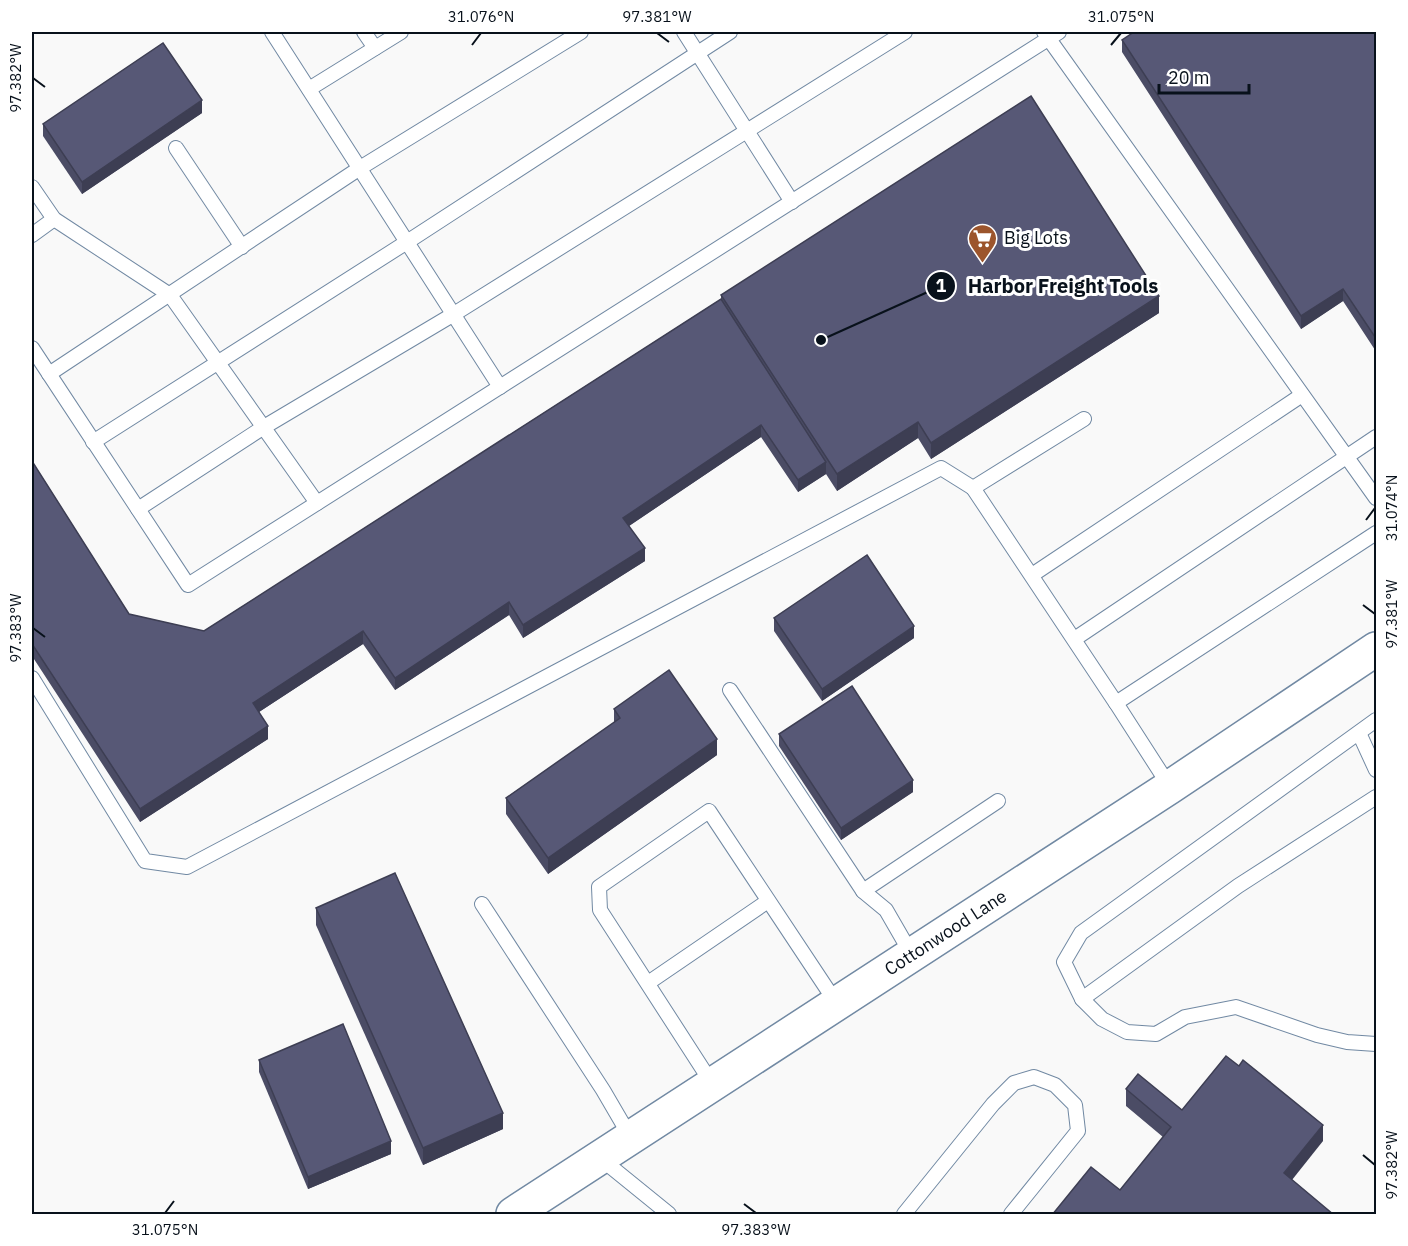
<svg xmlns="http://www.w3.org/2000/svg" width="1408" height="1246" font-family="'IBM Plex Sans',sans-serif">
<rect width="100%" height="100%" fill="#f9f9f9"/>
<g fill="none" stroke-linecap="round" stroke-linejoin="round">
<defs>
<g id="lane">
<polyline points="272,32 500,387"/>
<polyline points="364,32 375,48"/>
<polyline points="684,32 792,202"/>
<polyline points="1044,32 1376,498"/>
<polyline points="309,89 401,32"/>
<polyline points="176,148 242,247"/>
<polyline points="32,187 54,219 170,295 317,503"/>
<polyline points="32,235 54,219"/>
<polyline points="32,348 188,585 1059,32"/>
<polyline points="49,374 360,168 581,32"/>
<polyline points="1084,419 973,488 1116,703 1376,533"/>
<polyline points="93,442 407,242 730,32"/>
<polyline points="138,509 264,427 454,314 905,32"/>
<polyline points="1032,575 1302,395"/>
<polyline points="1076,638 1376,437"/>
<polyline points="32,678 145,861 187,867 941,468 973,488"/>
<polyline points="730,690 863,891 886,910 912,955"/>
<polyline points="1116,703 1170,787"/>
<polyline points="1376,720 1081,933 1064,962 1082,999 1102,1019 1127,1032 1156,1034 1185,1017 1236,1007 1317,1035 1347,1042 1376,1044"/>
<polyline points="1359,733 1376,770"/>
<polyline points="863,891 998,801"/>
<polyline points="482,904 603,1090 631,1138"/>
<polyline points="648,983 768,901"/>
<polyline points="1082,999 1238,886 1376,797"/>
<polyline points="713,1085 600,910 599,887 709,811 837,1004"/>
<polyline points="600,1158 669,1214"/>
<polyline points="904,1214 993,1104 1014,1083 1034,1077 1055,1085 1075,1105 1078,1131 1011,1214"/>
</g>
<g id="secondary">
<path id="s1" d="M 513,1214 L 1170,787 L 1376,649"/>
</g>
</defs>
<use href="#lane" stroke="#7189a3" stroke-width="16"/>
<use href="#secondary" stroke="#7189a3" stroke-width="36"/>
<use href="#lane" stroke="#fff" stroke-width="14"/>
<use href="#secondary" stroke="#fff" stroke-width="33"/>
</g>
<g fill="#4b4c65">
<polygon points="1377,32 1377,353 1343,301 1301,329 1122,52 1122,40"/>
<polygon points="202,113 82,194 43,136 43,124"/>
<polygon points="721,295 1159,313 931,459 918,438 837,491 826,474 798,492 761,437 629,526 645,561 523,638 509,615 395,690 363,644 259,712 268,739 140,822 32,656 32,461 129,614 204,631 721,299"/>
<polygon points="774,618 914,638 822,701 774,631"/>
<polygon points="614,709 717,755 548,874 506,814 506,798 614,723"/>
<polygon points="779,734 913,792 841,840 779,746"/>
<polygon points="316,908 503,1129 423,1165 316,925"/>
<polygon points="259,1060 391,1154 308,1189 259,1072"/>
<polygon points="1126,1089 1182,1110 1323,1141 1052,1215 1120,1190 1163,1137 1126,1106"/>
</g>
<g fill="#3d3e53">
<polygon points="202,100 202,113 82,194 82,182"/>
<polygon points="1343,289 1343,301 1301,329 1301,316"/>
<polygon points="1159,296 1159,313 931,459 931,443"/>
<polygon points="918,422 918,438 837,491 837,474"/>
<polygon points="761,425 761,437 623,530 623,518"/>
<polygon points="826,462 826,474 798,492 798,480"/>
<polygon points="645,548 645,561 523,638 523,625"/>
<polygon points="509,602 509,615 395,690 395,678"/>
<polygon points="914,626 914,638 822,701 822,689"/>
<polygon points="363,631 363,644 253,716 253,703"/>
<polygon points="268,726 268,739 140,822 140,809"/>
<polygon points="717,739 717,755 548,874 548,858"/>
<polygon points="913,780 913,792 841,840 841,828"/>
<polygon points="503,1113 503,1129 423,1165 423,1148"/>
<polygon points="1323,1125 1323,1141 1284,1190 1284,1173"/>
<polygon points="391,1141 391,1154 308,1189 308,1177"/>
</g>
<g fill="#575876" stroke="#3d3e53" stroke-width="1.5">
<polygon points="1134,32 1377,32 1377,340 1343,289 1301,316 1122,40"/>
<polygon points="163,43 202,100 82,182 43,124"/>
<polygon points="1031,96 1159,296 931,443 918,422 837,474 721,295"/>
<polygon points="721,299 826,462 798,480 761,425 623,518 645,548 523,625 509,602 395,678 363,631 253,703 268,726 140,809 32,644 32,461 129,614 204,631"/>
<polygon points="867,555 914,626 822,689 774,618"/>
<polygon points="669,670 717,739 548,858 506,798 620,718 614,709"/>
<polygon points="852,686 913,780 841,828 779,734"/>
<polygon points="395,873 503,1113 423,1148 316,908"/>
<polygon points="343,1024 391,1141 308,1177 259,1060"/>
<polygon points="1226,1056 1239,1066 1243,1060 1323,1125 1284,1173 1334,1215 1052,1215 1091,1167 1120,1190 1171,1127 1126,1089 1138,1074 1182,1110"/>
</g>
<path fill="none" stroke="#08111b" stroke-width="2" d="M 657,33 L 669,42M 472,45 L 481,33M 1111,45 L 1121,33M 33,78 L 45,87M 1366,520 L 1375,508M 1363,605 L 1375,614M 33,628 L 45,637M 1363,1155 L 1375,1165M 744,1204 L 756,1213M 165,1213 L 174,1201"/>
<defs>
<symbol id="supermarket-pin" viewBox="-11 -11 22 30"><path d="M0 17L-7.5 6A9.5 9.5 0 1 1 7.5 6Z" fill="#9c552c" stroke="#fff"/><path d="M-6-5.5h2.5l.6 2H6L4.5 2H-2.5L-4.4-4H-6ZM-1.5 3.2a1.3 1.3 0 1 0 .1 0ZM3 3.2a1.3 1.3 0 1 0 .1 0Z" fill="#fff"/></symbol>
</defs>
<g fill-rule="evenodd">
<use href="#supermarket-pin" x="966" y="222" width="33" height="45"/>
</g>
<g text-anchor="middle" stroke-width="6" stroke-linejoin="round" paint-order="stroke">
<g font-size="18" fill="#08111b" stroke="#fff" text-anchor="start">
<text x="1004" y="244">Big Lots</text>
</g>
<g font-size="18" fill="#08111b" stroke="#fff">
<text dy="6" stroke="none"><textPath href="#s1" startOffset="516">Cottonwood Lane</textPath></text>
</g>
</g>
<path fill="none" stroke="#08111b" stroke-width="2" d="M821 340L941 286"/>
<g fill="#08111b" stroke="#fff" stroke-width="2">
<circle cx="821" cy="340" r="6"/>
<circle cx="941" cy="286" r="15"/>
</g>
<g font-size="18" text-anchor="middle" font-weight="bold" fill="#fff">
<text x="941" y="292">1</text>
</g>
<g font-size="20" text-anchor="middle" font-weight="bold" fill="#08111b" stroke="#fff" stroke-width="6" stroke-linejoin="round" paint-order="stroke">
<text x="1063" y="293">Harbor Freight Tools</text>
</g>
<rect width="1408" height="1246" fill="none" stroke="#ffffff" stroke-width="66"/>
<path d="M1159 84v9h90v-9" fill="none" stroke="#08111b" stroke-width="3"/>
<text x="1168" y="84" font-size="18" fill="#08111b" stroke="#ffffff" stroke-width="4.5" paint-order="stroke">20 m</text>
<rect x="33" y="33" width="1342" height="1180" fill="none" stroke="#08111b" stroke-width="2"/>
<g font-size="15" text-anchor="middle" fill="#08111b">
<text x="481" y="22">31.076°N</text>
<text x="657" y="22">97.381°W</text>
<text x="1121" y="22">31.075°N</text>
<text transform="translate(16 78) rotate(-90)" y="5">97.382°W</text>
<text transform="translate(1392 508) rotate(-90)" y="5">31.074°N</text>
<text transform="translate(1392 614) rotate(-90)" y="5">97.381°W</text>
<text transform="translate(16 628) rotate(-90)" y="5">97.383°W</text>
<text transform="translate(1392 1165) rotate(-90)" y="5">97.382°W</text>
<text x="165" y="1235">31.075°N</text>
<text x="756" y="1235">97.383°W</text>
</g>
</svg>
